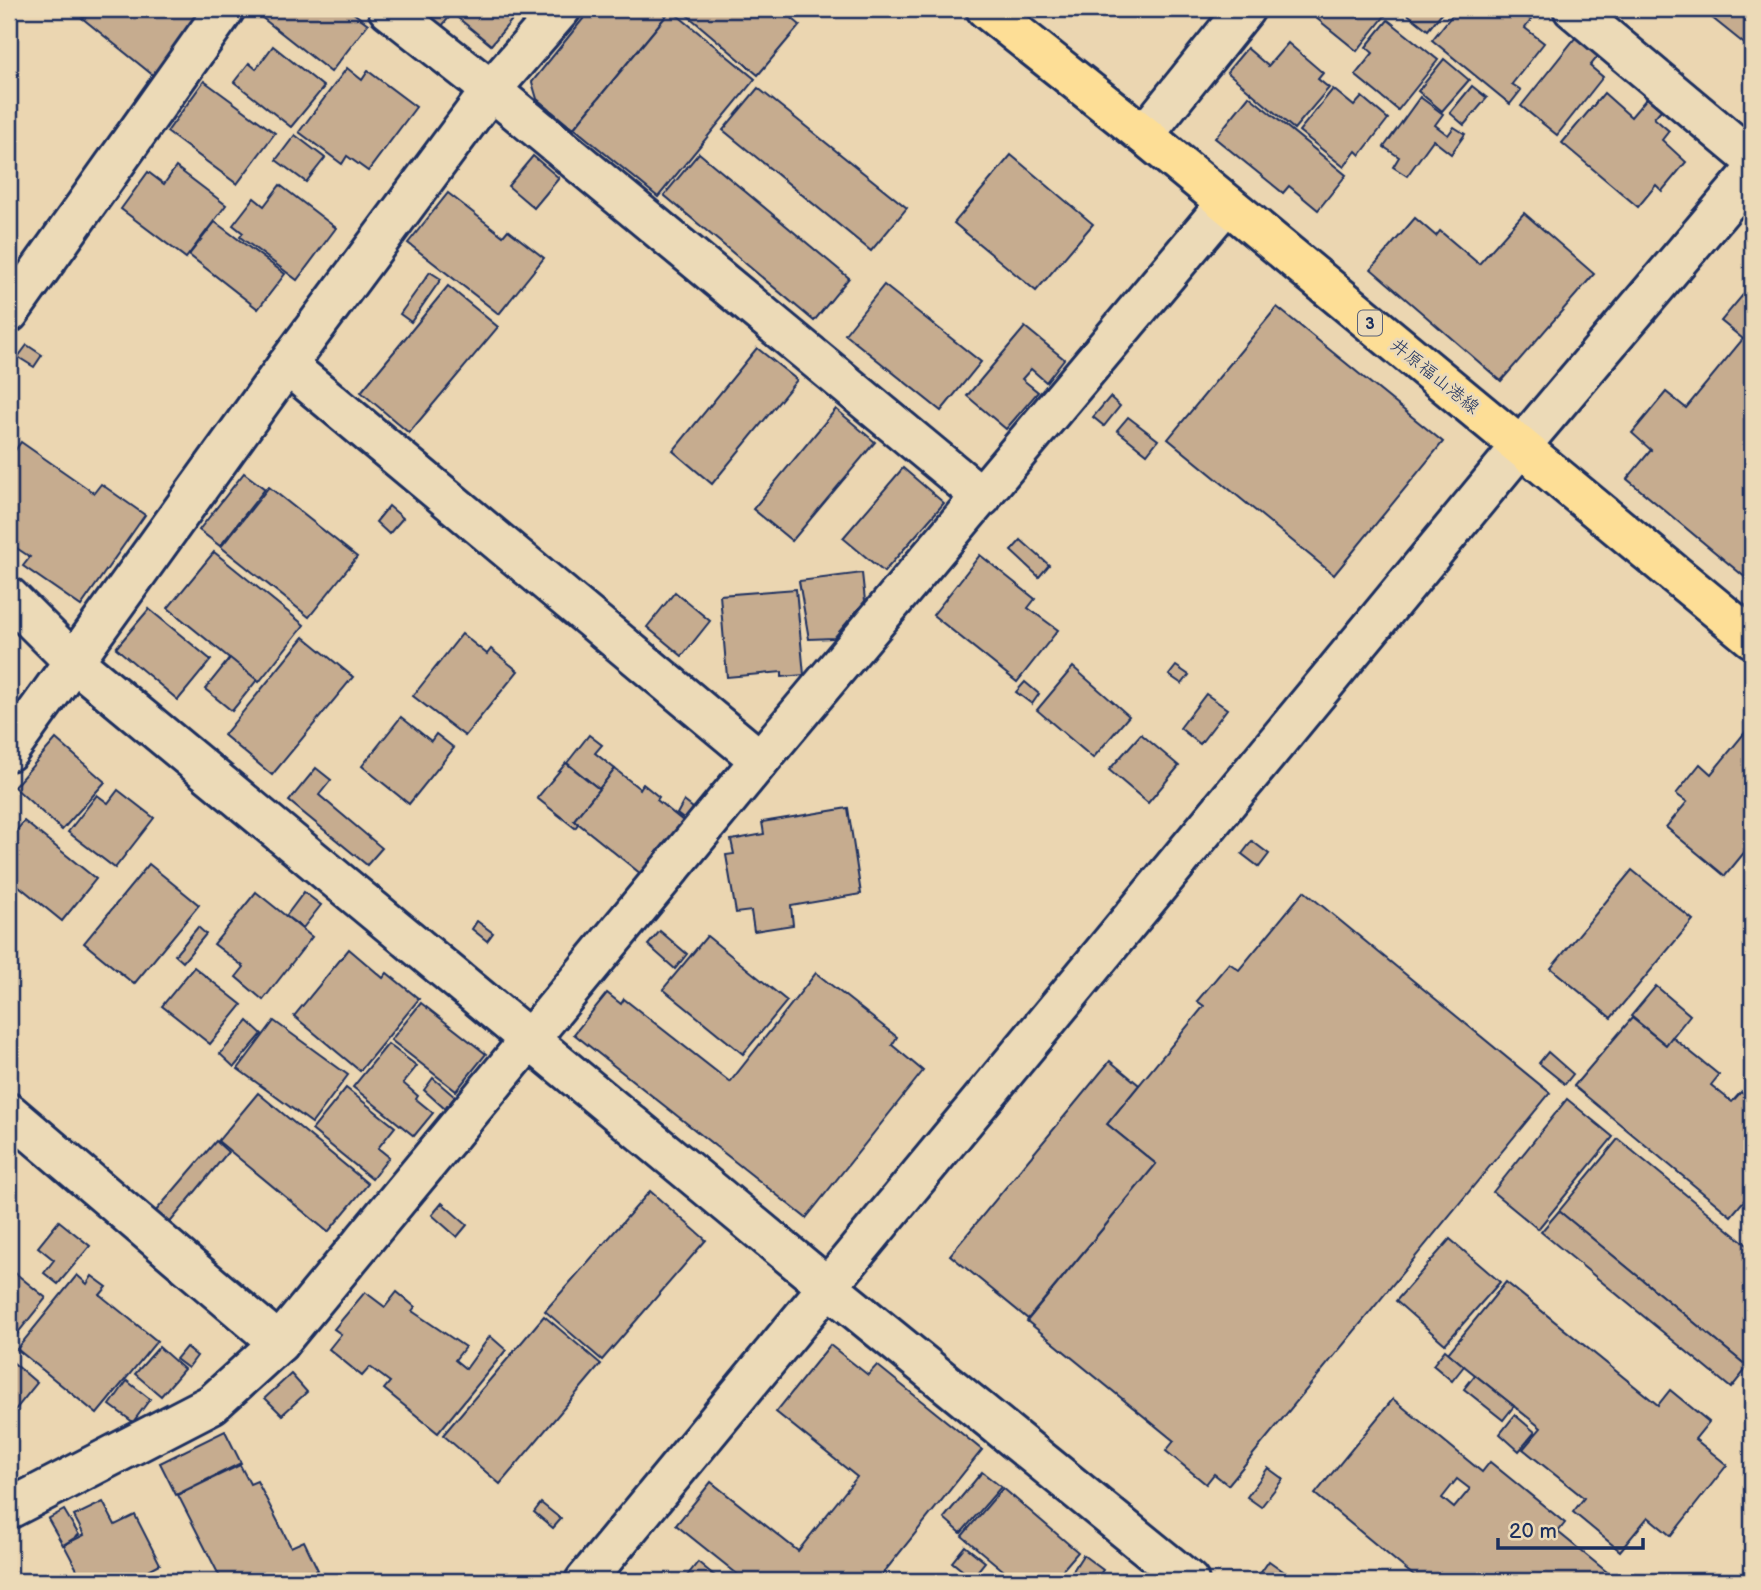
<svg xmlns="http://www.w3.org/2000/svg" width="1761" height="1590" font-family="'Balsamiq Sans','Klee One',sans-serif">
<rect width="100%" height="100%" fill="#ebd6b1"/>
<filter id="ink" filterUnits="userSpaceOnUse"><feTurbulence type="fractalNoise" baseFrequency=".0143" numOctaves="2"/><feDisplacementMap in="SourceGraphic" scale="14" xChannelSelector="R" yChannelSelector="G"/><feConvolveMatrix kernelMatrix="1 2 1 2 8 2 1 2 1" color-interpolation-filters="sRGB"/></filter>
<g filter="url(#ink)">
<g fill="#c6ac8f" stroke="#1b2f5e" stroke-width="2" fill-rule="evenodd">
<polygon points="102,9 203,9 154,76 82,18"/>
<polygon points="251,9 348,9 368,24 331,72"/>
<polygon points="419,9 456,9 442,26"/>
<polygon points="463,9 521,9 491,45 457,17"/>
<polygon points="591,9 657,9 666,16 573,129 537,99 532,82"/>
<polygon points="680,9 781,9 800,25 758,75"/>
<polygon points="1305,9 1384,9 1388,12 1357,51"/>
<polygon points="1401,9 1445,9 1428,30"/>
<polygon points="1457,9 1516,9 1531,20 1525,28 1544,43 1512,84 1521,90 1510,104 1432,40"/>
<polygon points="1701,9 1752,9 1752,50"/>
<polygon points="671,10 755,79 658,197 574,128"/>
<polygon points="1388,20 1438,60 1398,110 1355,75 1373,53 1366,47"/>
<polygon points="1576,37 1599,55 1590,66 1603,77 1557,135 1521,106"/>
<polygon points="1288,43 1323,73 1318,79 1329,88 1294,129 1227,72 1247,48 1268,66"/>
<polygon points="273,46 324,87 291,127 234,82 249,63 256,69"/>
<polygon points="1444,59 1469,80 1442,111 1418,91"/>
<polygon points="347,68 362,80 368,71 416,107 368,171 347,156 342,164 299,132"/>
<polygon points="204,81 275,133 237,184 167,132"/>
<polygon points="1472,86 1487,98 1464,125 1450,113"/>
<polygon points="758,88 907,208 871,251 723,130"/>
<polygon points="1333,89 1354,106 1362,97 1388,119 1360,155 1356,151 1344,167 1299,131"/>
<polygon points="1604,93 1631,117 1647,98 1661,110 1654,118 1669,131 1662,140 1686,162 1662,191 1656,185 1638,207 1562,143"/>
<polygon points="1249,96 1346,175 1318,210 1289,186 1283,193 1215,138"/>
<polygon points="1420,97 1443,114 1435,125 1448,135 1454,127 1465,134 1451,154 1433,140 1407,176 1393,167 1399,157 1384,147"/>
<polygon points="295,135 325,158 306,182 276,160"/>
<polygon points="699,153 849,278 814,321 664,195"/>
<polygon points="1011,155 1093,224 1036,291 954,223"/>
<polygon points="533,156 559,178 534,208 508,186"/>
<polygon points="176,167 226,205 186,258 121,209 148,172 164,184"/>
<polygon points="280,185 336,228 297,280 240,237 243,233 233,225 254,198 264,206"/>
<polygon points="448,193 503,236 508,230 544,258 499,314 408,243"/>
<polygon points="1524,213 1594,274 1501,381 1371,269 1415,218 1436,236 1440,231 1479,264"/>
<polygon points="215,222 285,274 258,309 189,255"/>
<polygon points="430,272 441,279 411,322 400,314"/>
<polygon points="1752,284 1752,583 1627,479 1651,450 1632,433 1666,392 1686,408 1743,339 1721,321"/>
<polygon points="884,285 981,362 941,411 845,334"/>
<polygon points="448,286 498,327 409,433 361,392"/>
<polygon points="1277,307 1443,442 1334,575 1168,439"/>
<polygon points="1025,327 1064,359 1046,382 1031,369 1022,379 1038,392 1006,429 967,396"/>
<polygon points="27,345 42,355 34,367 18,357"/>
<polygon points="757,348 797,380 712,484 673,451"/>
<polygon points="1110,397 1120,406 1104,426 1093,417"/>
<polygon points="836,409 875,442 792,541 753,509"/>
<polygon points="1128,417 1158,440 1147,454 1117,430"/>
<polygon points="21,442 94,493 101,484 145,515 81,606 23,566 30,557 9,543 9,459"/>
<polygon points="903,468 944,503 884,572 843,538"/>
<polygon points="244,473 265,489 220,546 199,530"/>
<polygon points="269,487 357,557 309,617 221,547"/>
<polygon points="389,506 403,518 389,534 376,522"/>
<polygon points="1021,540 1049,565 1039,577 1011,551"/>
<polygon points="214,552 304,625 259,682 168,608"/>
<polygon points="980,555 1035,599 1028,608 1058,630 1017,682 933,615"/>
<polygon points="862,573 865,601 834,638 809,639 799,581"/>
<polygon points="796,589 804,675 782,677 782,672 727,677 720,595"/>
<polygon points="675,592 710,621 682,656 647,627"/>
<polygon points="149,609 211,660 178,700 116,648"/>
<polygon points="462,634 487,654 491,649 518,671 465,736 413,696"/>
<polygon points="304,637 353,677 272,775 224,735"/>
<polygon points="230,658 257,680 232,711 205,689"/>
<polygon points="1176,666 1189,675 1182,684 1169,675"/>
<polygon points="1073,667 1129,716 1093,758 1037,710"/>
<polygon points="1025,682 1039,694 1032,704 1016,692"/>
<polygon points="1206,694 1227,709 1200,744 1180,728"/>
<polygon points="401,717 431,741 436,734 454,748 409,804 362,766"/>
<polygon points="1751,725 1752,853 1747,849 1725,876 1666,827 1687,802 1676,794 1700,764 1711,774"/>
<polygon points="1141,734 1179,766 1148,803 1109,770"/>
<polygon points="589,735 602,745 595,753 615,769 599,789 567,763"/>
<polygon points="56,739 105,782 62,830 14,787"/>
<polygon points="566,763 599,789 574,820 578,824 575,828 537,798"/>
<polygon points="316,768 331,780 319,795 382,848 367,865 289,801"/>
<polygon points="615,769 640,789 643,784 659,797 657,800 683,821 641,874 574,820"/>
<polygon points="118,790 154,818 115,868 68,832 97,795 108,803"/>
<polygon points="684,801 693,808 685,820 677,814"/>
<polygon points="848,808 861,894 791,906 793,925 754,931 751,911 736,913 726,855 734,854 731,840 764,834 762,822"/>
<polygon points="24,821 96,879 62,921 9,878 9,830 14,834"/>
<polygon points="1252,841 1269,854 1259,867 1242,854"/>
<polygon points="149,864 199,905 134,984 84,943"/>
<polygon points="1632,870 1693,920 1611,1018 1551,968"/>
<polygon points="1304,891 1550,1093 1228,1485 1214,1474 1206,1484 1166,1451 1174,1441 1027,1321 1156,1164 1107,1124 1204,1006 1197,1001 1229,963 1239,970"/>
<polygon points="256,892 312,937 263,1000 236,977 244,967 214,944"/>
<polygon points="304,892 321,905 303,928 286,916"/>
<polygon points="477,921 493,933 487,941 472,929"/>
<polygon points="198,927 206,934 183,962 175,955"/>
<polygon points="660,931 687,954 675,969 648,945"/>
<polygon points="707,936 787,1001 743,1054 663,989"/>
<polygon points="349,949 383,978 387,973 419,999 360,1071 294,1016"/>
<polygon points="194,967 242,1005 210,1044 162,1006"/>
<polygon points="816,973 897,1037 892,1045 923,1071 806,1218 574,1034 607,993 621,1004 624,999 730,1082"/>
<polygon points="1656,986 1690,1015 1666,1045 1631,1016"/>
<polygon points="421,1003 486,1054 456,1091 391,1040"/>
<polygon points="1632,1018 1666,1045 1672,1037 1719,1075 1711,1085 1732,1102 1741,1092 1752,1102 1752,1191 1731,1216 1574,1086"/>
<polygon points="248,1021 262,1034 234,1067 220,1054"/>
<polygon points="274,1021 348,1075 312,1123 238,1069"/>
<polygon points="388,1044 417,1066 403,1083 418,1096 416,1099 433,1113 414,1136 353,1087"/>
<polygon points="1548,1052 1573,1074 1565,1084 1539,1063"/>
<polygon points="1110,1061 1139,1085 1107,1124 1156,1164 1028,1319 950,1255"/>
<polygon points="433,1078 455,1097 445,1109 424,1090"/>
<polygon points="346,1088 395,1127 378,1148 389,1157 372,1179 312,1130"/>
<polygon points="258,1093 368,1184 328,1232 218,1141"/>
<polygon points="1567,1099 1613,1137 1538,1229 1493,1192"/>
<polygon points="1618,1139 1752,1249 1752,1362 1748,1367 1559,1211"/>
<polygon points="216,1141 228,1152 163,1231 149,1219"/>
<polygon points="650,1191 706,1240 602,1360 545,1311"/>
<polygon points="442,1203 467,1225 457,1237 432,1215"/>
<polygon points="1559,1211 1748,1367 1731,1388 1541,1232"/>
<polygon points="59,1221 90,1246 58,1284 44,1273 54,1260 38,1247"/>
<polygon points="1450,1239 1500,1282 1445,1344 1396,1301"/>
<polygon points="9,1268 46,1298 9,1344"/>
<polygon points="77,1275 87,1284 92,1276 107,1287 100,1295 157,1341 97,1414 17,1349"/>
<polygon points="1506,1282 1658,1405 1670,1390 1709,1422 1695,1439 1727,1465 1671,1536 1648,1517 1620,1551 1573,1512 1584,1498 1523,1449 1541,1428 1448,1353"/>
<polygon points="365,1292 385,1307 397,1292 415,1307 412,1311 465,1347 455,1360 466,1369 490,1336 506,1350 438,1433 384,1389 390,1382 370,1367 362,1376 329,1349 341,1334 334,1329"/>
<polygon points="544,1316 601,1364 500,1484 443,1435"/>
<polygon points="830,1345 868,1375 877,1365 982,1450 877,1581 746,1581 676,1525 711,1482 798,1551 857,1477 776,1412"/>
<polygon points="159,1347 184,1369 161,1396 135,1374"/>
<polygon points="186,1347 197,1356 188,1368 176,1359"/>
<polygon points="1445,1350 1464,1366 1452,1381 1433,1365"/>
<polygon points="9,1359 37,1383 12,1414 9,1412"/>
<polygon points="291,1374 307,1392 282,1415 265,1398"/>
<polygon points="1475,1375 1514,1406 1503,1420 1464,1389"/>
<polygon points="127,1381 150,1399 133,1422 110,1405"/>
<path d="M 1393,1399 L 1482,1472 L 1490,1462 L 1565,1523 L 1558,1532 L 1618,1581 L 1420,1581 L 1315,1494 ZM 1457,1479 L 1470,1489 L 1454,1508 L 1442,1498 Z"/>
<polygon points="1515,1415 1535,1432 1519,1451 1500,1434"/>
<polygon points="225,1431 241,1463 176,1495 160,1463"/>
<polygon points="240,1465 250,1484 257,1481 291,1547 304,1541 318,1570 295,1581 222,1581 178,1495"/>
<polygon points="1268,1468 1283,1479 1261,1507 1247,1497"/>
<polygon points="982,1472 1001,1487 961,1533 944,1518"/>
<polygon points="1003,1488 1078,1552 1053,1581 1016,1581 962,1536"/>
<polygon points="103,1502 115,1525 135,1515 160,1564 128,1581 83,1581 64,1545 84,1535 74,1516"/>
<polygon points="541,1503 561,1519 553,1528 534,1512"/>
<polygon points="64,1510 79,1535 63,1545 48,1519"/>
<polygon points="965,1546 985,1562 972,1578 952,1562"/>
<polygon points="1083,1555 1103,1570 1100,1574 1109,1581 1074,1581 1069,1577"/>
<polygon points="1269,1561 1297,1581 1255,1581"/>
<polygon points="698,1562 721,1581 683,1581"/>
</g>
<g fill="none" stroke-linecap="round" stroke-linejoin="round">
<defs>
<g id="street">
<polyline points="388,9 491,90 982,497"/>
<polyline points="1573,9 1752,159"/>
<polyline points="1144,135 1245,9"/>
<polyline points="9,313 225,9"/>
<polyline points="287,365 760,760"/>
<polyline points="9,597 73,661 829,1288 1189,1581"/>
<polyline points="9,751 287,365 491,90 561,9"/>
<polyline points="9,1113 279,1343"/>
<polyline points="9,1509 212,1404 279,1343 760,760 1225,205"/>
</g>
<polyline id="secondary" points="585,1581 1521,446 1752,173"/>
<polyline id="primary" points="986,9 1144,135 1752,638"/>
</defs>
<use href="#street" stroke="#1b2f5e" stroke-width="44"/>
<use href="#secondary" stroke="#1b2f5e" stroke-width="44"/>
<use href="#primary" stroke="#1b2f5e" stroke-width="44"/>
<use href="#street" stroke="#ecdab7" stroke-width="38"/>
<use href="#secondary" stroke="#ecdab7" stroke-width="38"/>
<use href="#primary" stroke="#fdde96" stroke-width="38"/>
</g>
</g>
<g text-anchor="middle" stroke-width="6" stroke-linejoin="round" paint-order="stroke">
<rect fill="#ecdab7" stroke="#5a6279" stroke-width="2" x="1358" y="310.5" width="24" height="25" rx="5"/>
<g font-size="16" font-weight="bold" fill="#1b2f5e">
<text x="1370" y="329">3</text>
</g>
<g font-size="18" fill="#1b2f5e" stroke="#ecdab7">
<text transform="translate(1435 376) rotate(39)" y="6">井原福山港線</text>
</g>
</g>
<rect width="1761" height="1590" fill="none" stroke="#ecdab7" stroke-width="35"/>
<rect x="18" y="18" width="1726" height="1555" fill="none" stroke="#1b2f5e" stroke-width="2.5" filter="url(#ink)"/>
<path d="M1498 1538v10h145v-10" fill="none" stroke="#1b2f5e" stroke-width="3.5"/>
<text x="1509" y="1538" font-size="21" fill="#1b2f5e" stroke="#ecdab7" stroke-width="5" paint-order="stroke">20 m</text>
</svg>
